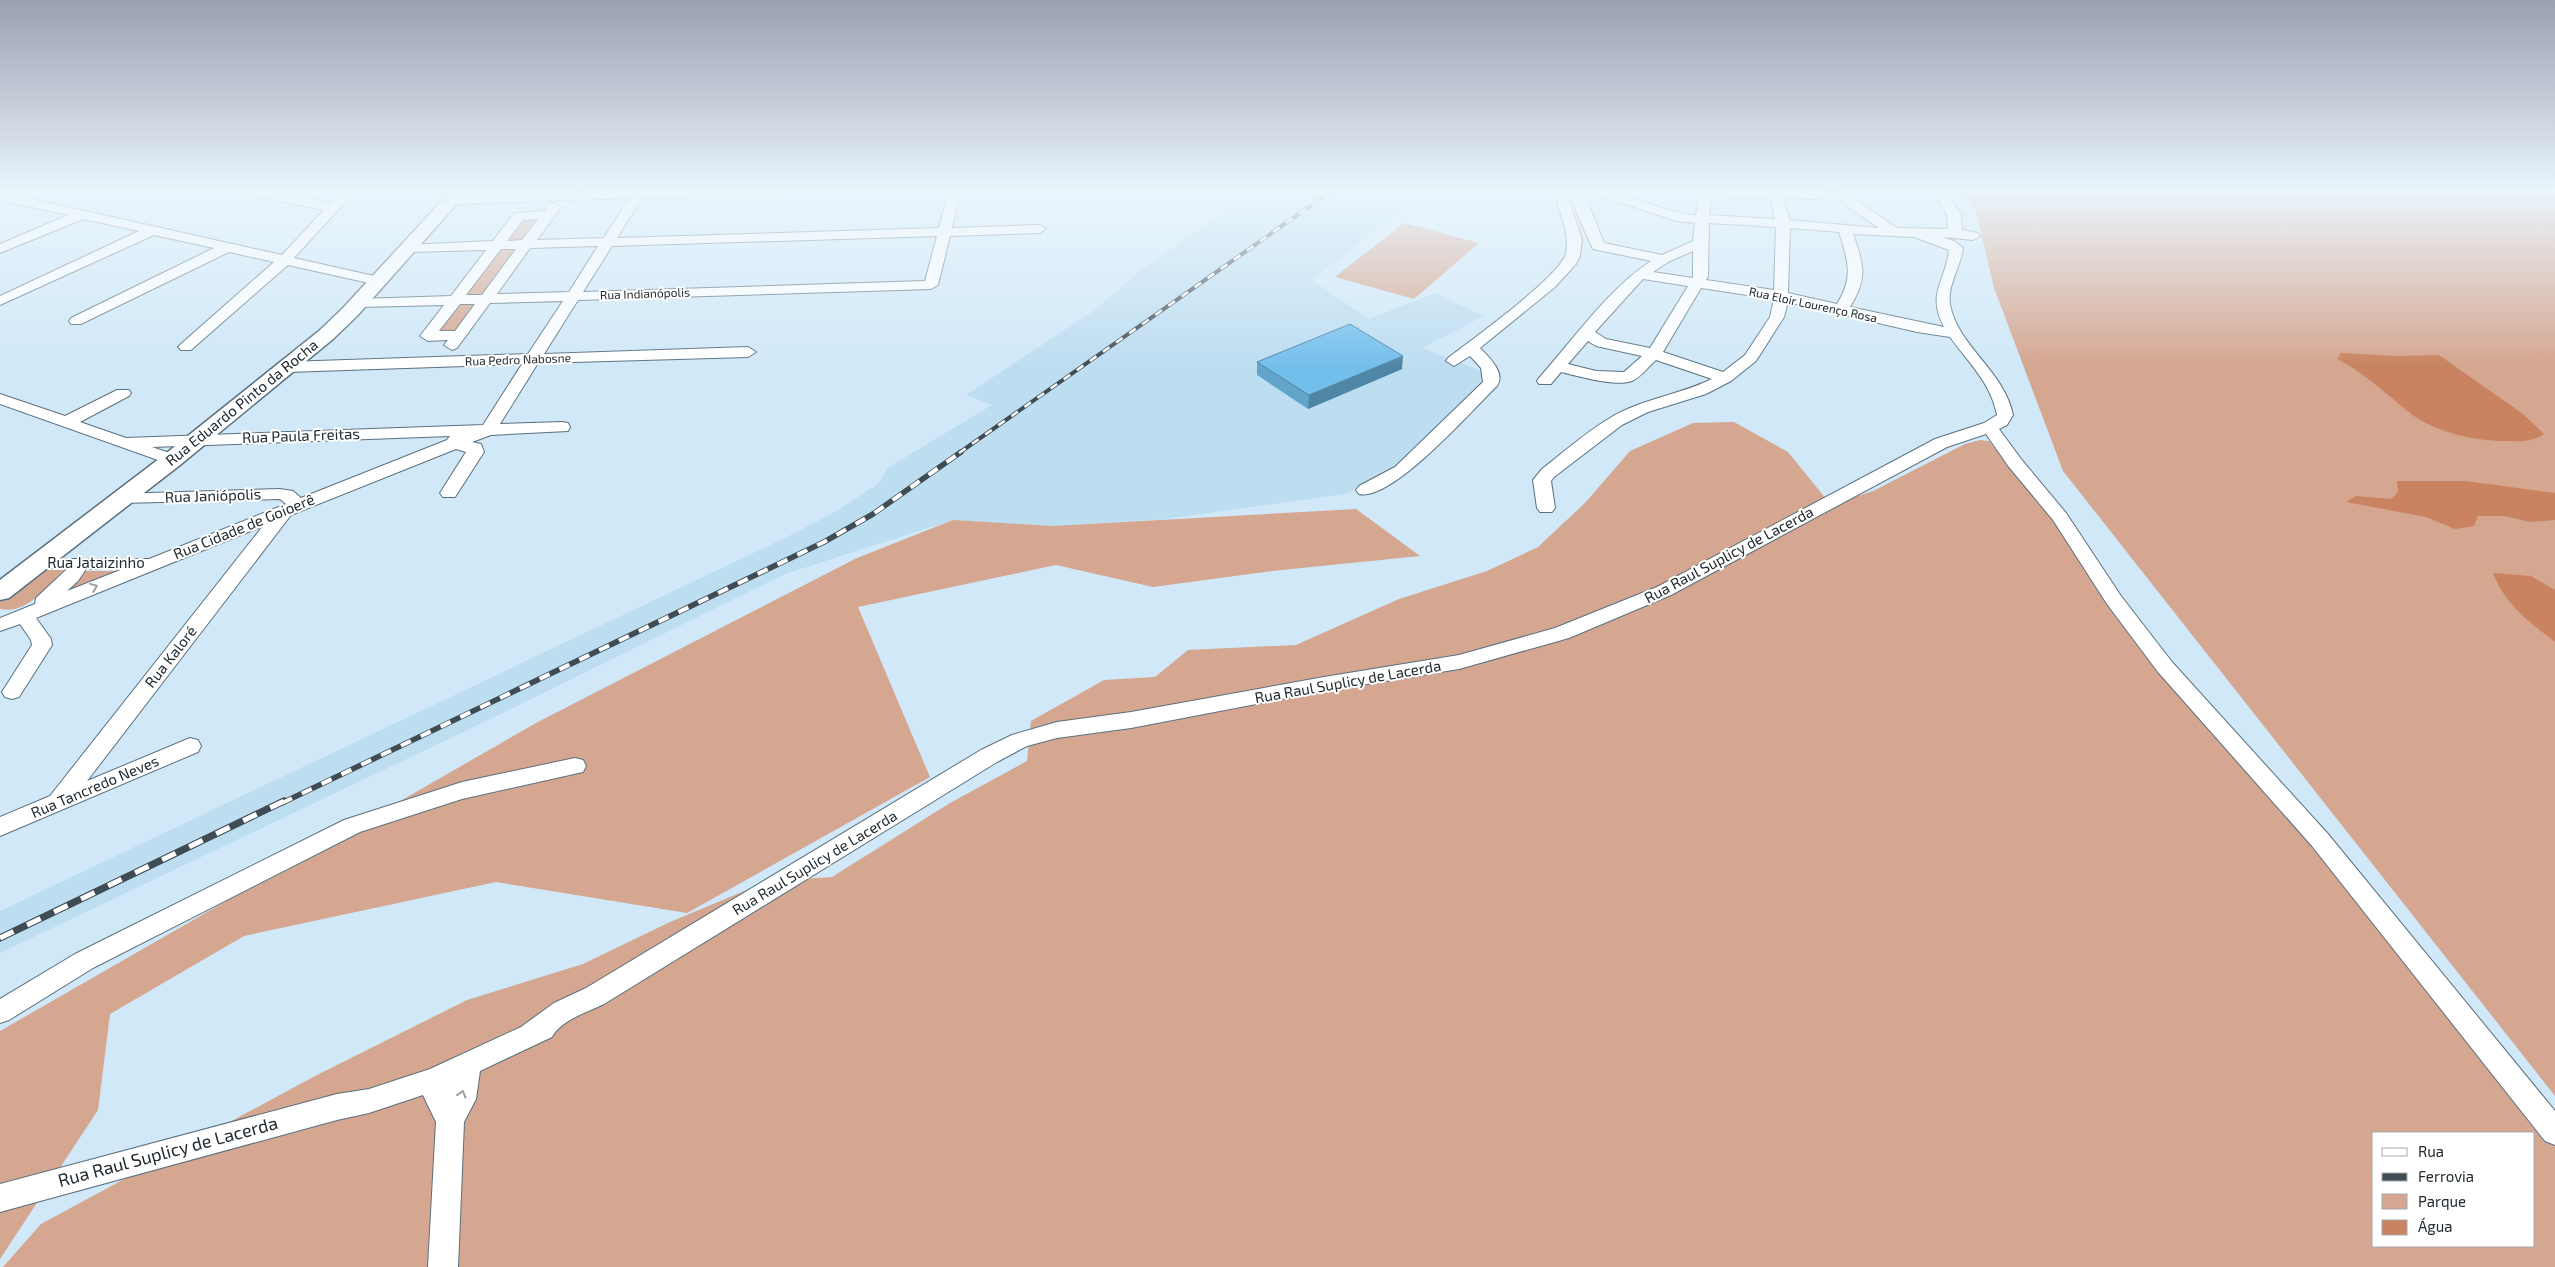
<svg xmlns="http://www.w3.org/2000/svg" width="2555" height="1267" font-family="'Exo 2',sans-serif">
<rect width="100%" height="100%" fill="#d0e8f8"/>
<polygon fill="#bdddf1" points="1255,190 1427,190 1312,280 1369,319 1435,293 1484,316 1422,348 1490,374 1393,472 1345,494 1166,519 1053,526 953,520 785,574 505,712 0,953 0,911 787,537 833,513 878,484 889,467 992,405 966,395 1092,312 1141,270"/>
<g fill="#d5a690" fill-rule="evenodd">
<polygon points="1957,190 2555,190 2555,1096 2063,471 1994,288 1976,212"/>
<polygon points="523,218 541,218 523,242 504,243"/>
<polygon points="1404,223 1479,243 1414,299 1335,277"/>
<polygon points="500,248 519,248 483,296 462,297"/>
<polygon points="477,303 455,334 434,335 458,304"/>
<path d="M 1734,422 L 1788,452 L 1831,505 L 1873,491 L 1965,444 L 1980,440 L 1989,441 L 2018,479 L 2043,505 L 2555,1141 L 2555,1267 L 3,1267 L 41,1224 L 315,1076 L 467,1000 L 583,964 L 670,922 L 768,881 L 832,877 L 950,803 L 1027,761 L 1031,721 L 1104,680 L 1155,677 L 1188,650 L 1296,645 L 1399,599 L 1487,571 L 1538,547 L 1585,503 L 1630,451 L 1693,423 ZM 2374,1133 L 2534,1133 L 2534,1246 L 2374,1246 Z"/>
<polygon points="1356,509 1420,556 1272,571 1153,587 1056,565 858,607 930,777 687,913 496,882 244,936 110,1014 98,1110 0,1259 0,1031 536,723 857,558 953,520 1053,526"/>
<path d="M 43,570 L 64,570 C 47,586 27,615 0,609 L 0,600 Z"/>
<polygon points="87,571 121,571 57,599 84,572"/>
</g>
<g fill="#c98360">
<path d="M 2341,353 L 2397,356 L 2439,355 L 2523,414 L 2544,434 C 2531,443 2519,441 2504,441 C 2474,441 2435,432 2410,413 C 2386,394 2365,373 2337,359 Z"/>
<polygon points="2397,481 2465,481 2555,493 2555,520 2530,522 2505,516 2478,516 2474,526 2455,529 2426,517 2346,502 2356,496 2391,499 2398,492"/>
<path d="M 2493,573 L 2531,576 L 2555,590 L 2555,642 C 2529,622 2505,604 2493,573 Z"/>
</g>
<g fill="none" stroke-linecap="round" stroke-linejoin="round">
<defs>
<g id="minor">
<polygon points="240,190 265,190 330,203 343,190 356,190 294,258 383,278 385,281 378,285 288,265 191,350 181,350 178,347 181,344 274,262 229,252 81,324 71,324 69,321 71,318 214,248 154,235 0,305 0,296 139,231 83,219 0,253 0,244 68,215 0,200 0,192 282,255 324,210 246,194"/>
<path d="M 635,190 L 786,190 L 780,194 L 642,198 L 617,238 L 939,228 L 949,190 L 961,190 L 952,228 L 1039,225 L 1046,229 L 1039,233 L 950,236 L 938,285 L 931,289 L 578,300 L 544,354 L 748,347 L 756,352 L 748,357 L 538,363 L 500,424 L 562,422 L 568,423 L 570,427 L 568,431 L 491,435 L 472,442 L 481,444 L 484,452 L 455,497 L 443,497 L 440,493 L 466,452 L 456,449 L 291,515 L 87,781 L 190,738 L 198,740 L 201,746 L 198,752 L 0,836 L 0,817 L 50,796 L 263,526 L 36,618 L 51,639 L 52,645 L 19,697 L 12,699 L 5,697 L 2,692 L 32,645 L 31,640 L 20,624 L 0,631 L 0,618 L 35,604 L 36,598 L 67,569 L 32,567 L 30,563 L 32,559 L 149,559 L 286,504 L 280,499 L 123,503 L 117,502 L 114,498 L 117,494 L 280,489 L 293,491 L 301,498 L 447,440 L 450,436 L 152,447 L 178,456 L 181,460 L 178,464 L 172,465 L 0,404 L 0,394 L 65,416 L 117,390 L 129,390 L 131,393 L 129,396 L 80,422 L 126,438 L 483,425 L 522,364 L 287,372 L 279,367 L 287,362 L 528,354 L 563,301 L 490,303 L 457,348 L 452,350 L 444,345 L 448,340 L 428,341 L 420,336 L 444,305 L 359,307 L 352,303 L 359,299 L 451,296 L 486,250 L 409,252 L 402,248 L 404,245 L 493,241 L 514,213 L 544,211 L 549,204 L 554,203 L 561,207 L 537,240 L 604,238 L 629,198 L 453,204 L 447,200 L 448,197 ZM 538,219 L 522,240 L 507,241 L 523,220 ZM 937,236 L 925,281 L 583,292 L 612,246 ZM 598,246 L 569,292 L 497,294 L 530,248 ZM 501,249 L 516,249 L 482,295 L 466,295 ZM 460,304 L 475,304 L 455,331 L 439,331 ZM 86,569 L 123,569 L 67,591 L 78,581 Z"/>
<path d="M 1553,190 L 1565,190 L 1582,239 L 1580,256 L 1576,264 L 1555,287 L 1480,348 C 1489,357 1506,373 1497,386 C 1472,410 1392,502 1359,494 L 1356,490 L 1359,486 L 1395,467 L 1483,382 L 1481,368 L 1470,356 L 1454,366 L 1446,361 L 1448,358 C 1470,341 1562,275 1566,253 C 1570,232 1559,210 1553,190 Z"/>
<path d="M 1571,190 L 1583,190 L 1604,243 L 1662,255 L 1693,241 L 1695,223 L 1676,221 L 1592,193 L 1591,190 C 1629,190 1659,213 1696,215 L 1700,190 L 1840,192 L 1840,190 L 1852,190 L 1858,201 L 1897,228 L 1948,229 L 1947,214 L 1931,190 L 1944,190 L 1961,214 L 1962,230 L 1978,233 L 1980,236 L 1973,240 L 1942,237 L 1954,241 L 1963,248 C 1961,267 1947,285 1950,304 C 1957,346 2004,370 2013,415 L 2007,425 L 1999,429 L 2021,459 L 2066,513 L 2121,596 L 2172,662 L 2328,834 L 2555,1111 L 2555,1145 L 2545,1141 L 2312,846 L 2158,672 L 2107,604 L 2053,520 L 2009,467 L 1986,434 L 1947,447 L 1671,595 L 1569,638 L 1459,669 L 1324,691 L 1131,728 L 1057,738 L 1027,746 L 997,762 L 604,1004 C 588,1012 561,1020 552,1037 L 480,1071 L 476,1099 L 464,1122 L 458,1267 L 428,1267 L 436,1122 L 423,1095 L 369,1113 L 337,1120 L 0,1212 L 0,1184 L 337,1094 L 369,1089 L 430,1069 L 521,1027 L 554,1003 L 586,988 L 981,750 L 1012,735 L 1057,722 L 1131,712 L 1324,677 L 1459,655 L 1555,628 L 1657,587 L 1935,439 L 1984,423 L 1997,415 C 1991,383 1968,362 1950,337 L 1917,332 L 1788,302 L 1784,317 L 1756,361 L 1731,381 L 1706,394 L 1648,412 L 1622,425 L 1554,477 L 1551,481 L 1555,508 L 1552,512 L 1540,512 L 1537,508 L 1533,480 L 1542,469 C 1564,452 1586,432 1610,418 C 1641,399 1679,395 1712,379 L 1656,360 C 1649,366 1641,377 1632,381 C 1616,387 1578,376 1561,372 L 1551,384 L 1539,384 L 1537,381 L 1539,378 C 1573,340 1608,289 1651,261 L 1593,249 L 1577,214 ZM 1711,196 L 1770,198 L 1775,219 L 1709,215 ZM 1783,198 L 1844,200 L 1847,206 L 1879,228 L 1789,220 ZM 1709,223 L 1776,227 L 1774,290 L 1706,280 L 1708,276 ZM 1790,228 L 1839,232 C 1848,261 1854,277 1837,304 L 1788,293 ZM 1853,234 L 1914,237 L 1949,250 C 1946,281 1926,293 1944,327 L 1850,307 C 1868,278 1864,265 1853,234 ZM 1693,251 L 1693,278 L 1653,272 L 1668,262 ZM 1643,279 L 1688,286 L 1650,348 L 1606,339 L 1595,332 ZM 1701,288 L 1774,299 L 1770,317 L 1745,355 L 1723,372 L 1663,352 ZM 1588,341 L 1596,346 L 1642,356 L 1624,372 L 1596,371 L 1568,364 Z"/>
<polygon points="575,758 583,760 586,766 583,772 462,799 360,832 93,968 9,1020 0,1023 0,999 75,954 344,820 462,782"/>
</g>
<polygon id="major" points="452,190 469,190 357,316 333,339 180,465 9,598 0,600 0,580 164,455 319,331 343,308"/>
</defs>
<use href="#minor" stroke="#5a707e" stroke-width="2"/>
<use href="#major" stroke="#5a707e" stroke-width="3"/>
<use href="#minor" fill="#fff" fill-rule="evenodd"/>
<use href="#major" fill="#fff" fill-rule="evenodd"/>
<defs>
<polyline id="rail-far2" points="959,453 1333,190"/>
<polyline id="rail-far1" points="282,803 824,542 873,514 961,452"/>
<polyline id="rail" points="0,938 284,801"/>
</defs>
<use href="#rail-far2" stroke="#404c54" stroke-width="4"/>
<use href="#rail-far1" stroke="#404c54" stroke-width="5.5"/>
<use href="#rail" stroke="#404c54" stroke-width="7"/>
<use href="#rail-far2" stroke="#fff" stroke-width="2.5" stroke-dasharray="8" stroke-linecap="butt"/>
<use href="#rail-far1" stroke="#fff" stroke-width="4" stroke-dasharray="11" stroke-linecap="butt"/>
<use href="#rail" stroke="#fff" stroke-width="5" stroke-dasharray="15" stroke-linecap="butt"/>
</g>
<polygon fill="#63a4cb" points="1257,362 1402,369 1308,409 1257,375"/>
<polygon fill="#5086a5" points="1403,356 1402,369 1308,409 1309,395"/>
<polygon fill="#73bfec" stroke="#5086a5" points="1350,324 1403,356 1309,395 1257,362"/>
<defs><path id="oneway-chevron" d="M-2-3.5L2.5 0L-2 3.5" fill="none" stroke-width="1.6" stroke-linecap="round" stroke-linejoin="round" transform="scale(1.25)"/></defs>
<g stroke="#9b9fa2">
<use href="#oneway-chevron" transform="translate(94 587) rotate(-22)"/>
<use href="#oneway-chevron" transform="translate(462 1094) rotate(-73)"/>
</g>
<linearGradient id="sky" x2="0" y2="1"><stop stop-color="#9ba0b2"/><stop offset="0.52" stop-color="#eaf5fc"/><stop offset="1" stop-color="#eaf5fc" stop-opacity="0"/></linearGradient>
<rect width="2555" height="367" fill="url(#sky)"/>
<g text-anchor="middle" stroke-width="4" stroke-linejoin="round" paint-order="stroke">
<g font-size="12" fill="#212a30" stroke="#fff">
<text transform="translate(645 294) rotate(-2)" y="4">Rua Indianópolis</text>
<text transform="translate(1813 305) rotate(12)" y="4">Rua Eloir Lourenço Rosa</text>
<text transform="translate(518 360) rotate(-2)" y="4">Rua Pedro Nabosne</text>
</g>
<g font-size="15" fill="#212a30" stroke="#fff">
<text transform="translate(242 403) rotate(-39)" y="5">Rua Eduardo Pinto da Rocha</text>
<text transform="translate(301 436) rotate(-2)" y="5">Rua Paula Freitas</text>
<text transform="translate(213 496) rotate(-2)" y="5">Rua Janiópolis</text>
<text transform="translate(244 527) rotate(-22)" y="5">Rua Cidade de Goioerê</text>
<text transform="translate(1729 555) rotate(-28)" y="5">Rua Raul Suplicy de Lacerda</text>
<text x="96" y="568">Rua Jataizinho</text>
<text transform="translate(171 657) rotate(-52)" y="5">Rua Kaloré</text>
<text transform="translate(1348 682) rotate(-10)" y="5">Rua Raul Suplicy de Lacerda</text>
<text transform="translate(95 787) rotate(-23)" y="5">Rua Tancredo Neves</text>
<text transform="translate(815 863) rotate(-31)" y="5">Rua Raul Suplicy de Lacerda</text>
</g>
<g font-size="18" fill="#212a30" stroke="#fff">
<text transform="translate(168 1152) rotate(-15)" y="6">Rua Raul Suplicy de Lacerda</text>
</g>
</g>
<rect x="2372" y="1132" width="162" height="115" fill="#ffffff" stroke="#a6aaac"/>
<rect x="2382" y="1148" width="25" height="8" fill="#ffffff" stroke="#a6aaac"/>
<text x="2418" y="1157" font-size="15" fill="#212a30">Rua</text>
<rect x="2382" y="1173" width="25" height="8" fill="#404c54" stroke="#a6aaac"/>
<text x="2418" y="1182" font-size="15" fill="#212a30">Ferrovia</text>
<rect x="2382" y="1194" width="25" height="15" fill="#d5a690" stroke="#a6aaac"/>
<text x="2418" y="1207" font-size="15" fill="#212a30">Parque</text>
<rect x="2382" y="1220" width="25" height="15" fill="#c98360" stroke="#a6aaac"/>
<text x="2418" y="1232" font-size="15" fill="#212a30">Água</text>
</svg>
